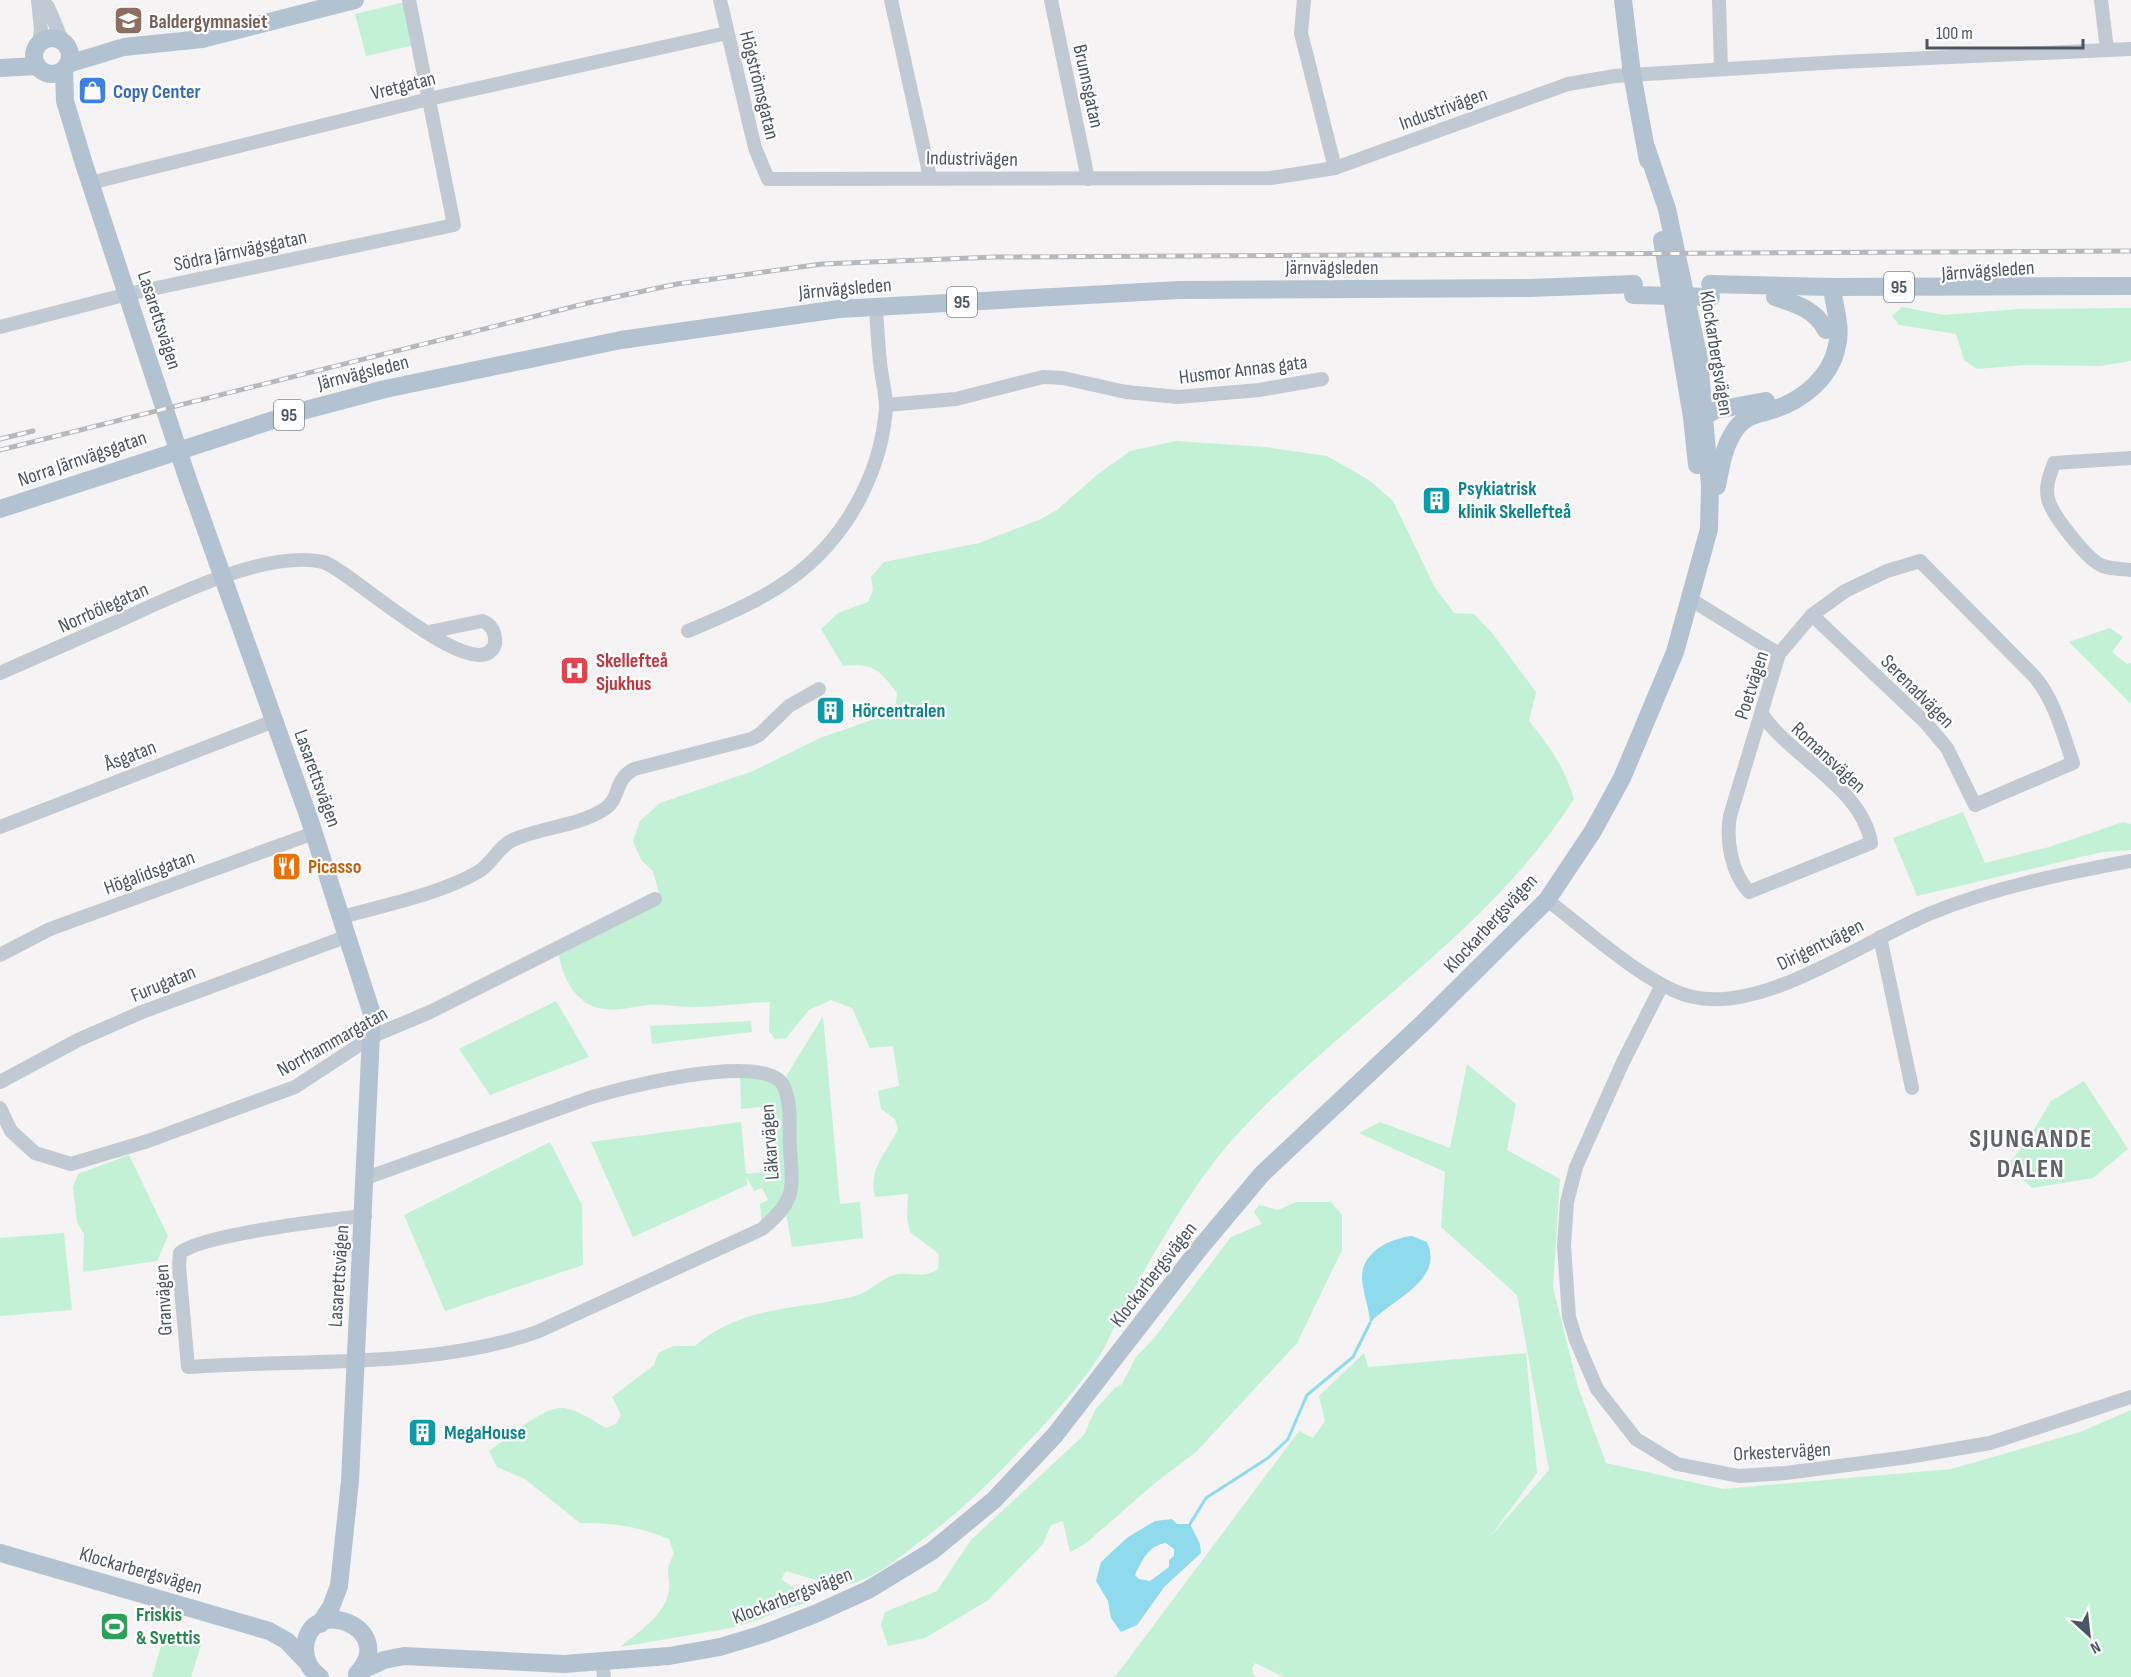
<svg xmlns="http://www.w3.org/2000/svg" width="2131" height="1677" font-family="'Sofia Sans Condensed',sans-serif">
<rect width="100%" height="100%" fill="#f5f3f3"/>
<g fill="#c3f1d5">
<polygon points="405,2 415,45 366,56 355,14"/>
<polygon points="1902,307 1944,315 2019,309 2131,308 2131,361 2100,366 2024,365 1977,369 1964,360 1956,334 1899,325 1892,316"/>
<path d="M 1176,441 L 1265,447 L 1327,456 L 1369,480 L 1393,501 L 1434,586 L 1454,613 L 1474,614 L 1492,633 L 1536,692 L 1529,721 C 1549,745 1565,768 1574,799 C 1486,937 1341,1020 1233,1139 C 1192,1185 1150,1259 1121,1313 C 1114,1325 1110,1338 1103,1350 C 1087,1377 1064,1402 1043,1426 C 1006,1466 969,1505 926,1537 C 906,1552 873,1581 848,1584 C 829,1586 804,1576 786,1571 L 781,1579 L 801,1593 L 810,1602 L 776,1611 L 761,1619 L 731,1628 L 620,1647 C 638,1632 665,1616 669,1590 C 671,1572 663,1574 674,1554 L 669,1539 C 636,1526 616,1523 580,1523 L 525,1479 L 497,1467 L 489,1451 C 505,1440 546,1404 564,1408 C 580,1411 593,1420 606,1428 L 616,1424 L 621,1415 L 612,1397 L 654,1365 L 658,1353 L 674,1346 L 695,1346 C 741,1305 799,1310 855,1296 C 868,1293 878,1281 891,1276 C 908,1269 922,1281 938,1269 L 939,1254 L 910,1232 L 907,1217 L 908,1194 L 875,1197 C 868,1169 886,1153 898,1130 L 895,1119 L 881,1109 L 878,1091 L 899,1086 L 893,1046 L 870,1048 L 852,1008 L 831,1000 L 809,1010 L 786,1038 L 775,1039 L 769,1031 L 770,1002 C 744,1003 717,1007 691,1007 C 677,1007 663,1004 649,1005 C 632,1006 615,1013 598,1008 C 575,1002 562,976 559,955 L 661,901 L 653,871 L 641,860 L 633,841 L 640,821 L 660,803 L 753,771 L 820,738 L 895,712 L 897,693 C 879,669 873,663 843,666 L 821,629 L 838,613 L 868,602 L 873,590 L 871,577 L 884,562 L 979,543 L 1039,520 L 1057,510 L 1098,474 L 1130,451 Z"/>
<polygon points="2110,628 2123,637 2112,652 2127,664 2131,663 2131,704 2069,642"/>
<polygon points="1963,812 1985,863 2049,847 2123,822 2131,824 2131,850 2102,852 1917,896 1893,838"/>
<polygon points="556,1001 589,1057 490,1095 459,1049"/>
<polygon points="823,1016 840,1204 860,1202 863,1238 792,1247 785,1208 762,1229 760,1204 768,1200 762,1188 754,1191 747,1177 747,1185 633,1237 591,1142 741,1122 746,1174 778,1171 769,1106 741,1109 740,1070 782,1083"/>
<polygon points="751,1021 752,1032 652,1044 650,1026"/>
<polygon points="1467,1064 1516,1104 1507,1150 1560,1179 1553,1287 1578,1387 1606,1463 1723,1489 1951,1469 2080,1432 2131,1410 2131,1677 1284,1677 1255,1663 1252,1669 1255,1677 1115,1677 1299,1431 1313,1438 1325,1421 1319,1396 1364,1353 1368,1367 1526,1353 1537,1473 1490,1537 1549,1470 1517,1295 1441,1227 1445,1172 1359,1133 1380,1122 1450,1148"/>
<polygon points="2084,1081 2128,1149 2093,1178 2032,1188 2007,1166 2028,1139 2051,1101"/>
<polygon points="550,1142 582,1205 583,1265 445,1311 404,1215"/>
<polygon points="129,1155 168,1236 157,1261 83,1272 84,1234 77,1222 73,1187 78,1174"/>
<polygon points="1296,1202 1331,1202 1342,1215 1342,1250 1297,1343 1197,1451 1155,1483 1085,1544 1070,1552 1063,1521 1051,1525 1043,1544 987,1601 925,1638 888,1646 881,1625 885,1612 937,1591 971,1540 1084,1435 1095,1410 1115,1388 1122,1384 1136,1357 1155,1337 1231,1237 1262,1224 1254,1212 1259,1205 1278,1210"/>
<polygon points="64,1233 72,1310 0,1316 0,1238"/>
<polygon points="165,1633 196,1645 202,1642 191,1677 152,1677"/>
</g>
<g fill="#90daee" fill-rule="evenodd">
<path d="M 1412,1236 L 1427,1242 C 1445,1281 1390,1300 1370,1323 C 1369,1307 1365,1300 1363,1286 C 1356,1255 1387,1239 1412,1236 Z"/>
<path d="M 1172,1519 L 1177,1524 L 1190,1524 L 1200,1544 L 1201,1553 L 1165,1586 L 1137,1625 L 1121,1632 L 1111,1618 L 1108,1601 L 1096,1581 L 1101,1562 L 1128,1537 L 1155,1521 ZM 1166,1543 L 1174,1549 L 1174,1556 L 1169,1560 L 1169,1567 L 1150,1581 L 1139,1579 L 1135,1575 C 1142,1560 1149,1545 1166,1543 Z"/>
</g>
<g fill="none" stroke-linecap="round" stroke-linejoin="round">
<polyline stroke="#90daee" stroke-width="3" points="1190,1524 1206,1498 1268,1458 1288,1439 1307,1395 1353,1357 1370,1323"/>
<g stroke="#c1cad2" stroke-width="14">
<polyline points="38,0 41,30 39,43"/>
<polyline points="42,0 48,7 62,40"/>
<polyline points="720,0 755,148 768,179 1271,178 1335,168 1568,84 1615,76 1840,62 2131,49"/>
<polyline points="891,0 930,177"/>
<polyline points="1051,0 1088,179"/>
<polyline points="1304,0 1301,33 1335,168"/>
<polyline points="1719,0 1721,69"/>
<polyline points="2101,0 2107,50"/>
<polyline points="90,183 429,99 727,33"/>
<polyline points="0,327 128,294 454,225 409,0"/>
<polyline points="886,405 956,399 1043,377 1063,378 1126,392 1178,397 1259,390 1322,379"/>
<path d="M 2131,458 L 2054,463 C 2050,475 2045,485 2048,499 C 2052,515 2088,561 2103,566 C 2112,569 2122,569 2131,570"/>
<polyline points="1690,599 1779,654"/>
<path d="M 688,631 C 765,599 823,572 862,494 C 876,466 884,438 886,407 C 886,392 881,376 880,362 C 878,343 877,325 876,307"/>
<path d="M 0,673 C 39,656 78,639 116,622 C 170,598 265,549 323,562 C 345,566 479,692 495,644 C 496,634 492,624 482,621 L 429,632"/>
<path d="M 1761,713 C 1791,758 1862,787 1871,843 L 1749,892 C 1731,872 1726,841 1730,816 L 1779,654 L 1812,615 L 1845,591 L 1887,571 L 1920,561 L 2033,675 C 2054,698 2063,734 2073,763 L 1975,805 L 1947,748 L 1925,722 L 1812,615"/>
<polyline points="0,827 274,721"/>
<path d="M 1547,900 C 1586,929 1648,987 1693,997 C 1764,1013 1864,941 1929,914 C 1994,887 2062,874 2131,861"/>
<path d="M 342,917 C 385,905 440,894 478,872 C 493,863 499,845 515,839 C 543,827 577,826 603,810 C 622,799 612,781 634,769 L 751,739 L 759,735 L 789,706 L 819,689"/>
<polyline points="1880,937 1912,1088"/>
<polyline points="0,955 50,929 314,833"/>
<polyline points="1661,987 1623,1062 1576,1167 1567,1202 1564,1246 1569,1317 1576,1340 1597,1389 1636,1439 1677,1464 1739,1476 1786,1473 1908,1457 1990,1443 2131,1397"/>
<polyline points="0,1082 78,1040 142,1012 348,936"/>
<polyline points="0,1108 11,1131 35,1153 71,1164 148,1141 295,1087 373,1036 430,1012 655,899"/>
<path d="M 365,1216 C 332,1219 200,1235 180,1253 L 179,1266 L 188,1367 C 302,1359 429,1369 537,1332 L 762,1229 C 796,1200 793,1191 790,1148 C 789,1130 792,1101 783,1085 C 764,1051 621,1088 589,1098 L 366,1178"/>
<polyline points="602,1661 604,1677"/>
</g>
<g stroke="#b3c2d1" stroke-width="18">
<polyline points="1623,0 1632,74 1648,160"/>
<circle cx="52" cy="56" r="18"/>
<polyline points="68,64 124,47 202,39 355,0"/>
<polyline points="0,68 37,66"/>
<polyline points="64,69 65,101 84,164 187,477 309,818 372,1014 350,1481 339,1586 331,1607 320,1624"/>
<polyline points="1662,240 1692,417 1697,465"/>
<polyline points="1710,284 1832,287 2131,286"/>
<path d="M 1775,297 C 1796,304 1815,309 1826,330"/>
<polyline points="1705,416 1715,410 1766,401"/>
<path d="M 1717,486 C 1721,465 1724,443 1738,426 C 1748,414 1761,414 1775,409 C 1803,400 1831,377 1837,346 C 1842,326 1834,307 1832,287"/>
<polyline points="0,509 298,412 385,389 621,340 839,309 1179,290 1530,288 1634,284"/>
<polyline points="0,1553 269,1631 287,1641 307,1662"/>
<polyline points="360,1671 384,1660 404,1656 564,1664 669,1656 720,1647 763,1634 815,1614 868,1590 932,1551 994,1500 1055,1435 1199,1249 1262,1174 1424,1022 1547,900 1593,831 1622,778 1675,652 1709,529 1710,486 1699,359 1667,209 1646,147"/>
<path d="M 320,1677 C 310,1670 305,1661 305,1649 C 307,1592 400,1628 357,1674"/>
</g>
<defs>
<g id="rail">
<polyline points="0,439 33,431"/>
<polyline points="0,450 592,302 677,284 822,264 995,257 2131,251"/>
</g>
</defs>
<use href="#rail" stroke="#b5b8bd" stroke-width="5"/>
<use href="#rail" stroke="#fff" stroke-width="3" stroke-dasharray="9" stroke-linecap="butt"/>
<polyline stroke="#b3c2d1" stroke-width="18" points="1633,295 1711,297"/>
</g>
<defs>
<symbol id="school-square" viewBox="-11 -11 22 22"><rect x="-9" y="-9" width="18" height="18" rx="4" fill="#8d6e63" stroke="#fff"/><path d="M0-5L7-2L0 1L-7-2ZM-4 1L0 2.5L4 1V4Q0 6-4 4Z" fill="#fff"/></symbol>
<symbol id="shop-square" viewBox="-11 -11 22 22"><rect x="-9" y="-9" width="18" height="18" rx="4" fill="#3f7fe0" stroke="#fff"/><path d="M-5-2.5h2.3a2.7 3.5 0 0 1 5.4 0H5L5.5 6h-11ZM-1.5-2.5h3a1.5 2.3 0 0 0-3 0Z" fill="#fff"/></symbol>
<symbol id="building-square" viewBox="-11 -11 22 22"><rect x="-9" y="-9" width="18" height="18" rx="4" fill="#0f9aa8" stroke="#fff"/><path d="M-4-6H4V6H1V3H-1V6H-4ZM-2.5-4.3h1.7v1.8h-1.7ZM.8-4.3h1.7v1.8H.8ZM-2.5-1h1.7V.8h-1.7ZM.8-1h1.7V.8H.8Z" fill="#fff"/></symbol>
<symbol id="hospital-square" viewBox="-11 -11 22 22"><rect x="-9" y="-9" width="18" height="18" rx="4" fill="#e0444e" stroke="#fff"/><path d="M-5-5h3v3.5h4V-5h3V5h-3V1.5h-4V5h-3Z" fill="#fff"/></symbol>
<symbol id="restaurant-square" viewBox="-11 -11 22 22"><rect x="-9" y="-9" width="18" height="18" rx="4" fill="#e8710a" stroke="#fff"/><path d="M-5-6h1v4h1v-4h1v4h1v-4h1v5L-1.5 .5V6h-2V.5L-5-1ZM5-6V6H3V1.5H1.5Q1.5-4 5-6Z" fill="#fff"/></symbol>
<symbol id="stadium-square" viewBox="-11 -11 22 22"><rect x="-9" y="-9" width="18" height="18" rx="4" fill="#2e9e5b" stroke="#fff"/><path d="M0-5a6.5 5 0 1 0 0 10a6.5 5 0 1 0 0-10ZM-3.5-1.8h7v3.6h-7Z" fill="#fff"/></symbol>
</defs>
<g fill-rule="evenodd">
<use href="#school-square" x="112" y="4" width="33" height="33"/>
<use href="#shop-square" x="76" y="74" width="33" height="33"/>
<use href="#building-square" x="1420" y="484" width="33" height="33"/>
<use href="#hospital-square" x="558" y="654" width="33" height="33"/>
<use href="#building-square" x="814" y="694" width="33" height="33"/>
<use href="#restaurant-square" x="270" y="850" width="33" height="33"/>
<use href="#building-square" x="406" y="1416" width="33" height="33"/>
<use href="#stadium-square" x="98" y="1610" width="33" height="33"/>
</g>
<g text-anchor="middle" stroke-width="4.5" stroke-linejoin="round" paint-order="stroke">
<g fill="#fff" stroke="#808990" stroke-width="1.5">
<rect x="1884" y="272" width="30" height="30" rx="4.5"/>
<rect x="947" y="287" width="30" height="30" rx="4.5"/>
<rect x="274" y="400" width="30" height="30" rx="4.5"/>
</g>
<g font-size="18" font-weight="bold" fill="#4a5661">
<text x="1899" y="293">95</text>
<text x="962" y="308">95</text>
<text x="289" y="421">95</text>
</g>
<g font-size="20" font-weight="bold" fill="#785e54" stroke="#fff" text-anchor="start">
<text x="149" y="28">Baldergymnasiet</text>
</g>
<g font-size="20" fill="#4a5661" stroke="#fff">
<text transform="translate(403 85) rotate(-14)" y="7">Vretgatan</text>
<text transform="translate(760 85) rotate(76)" y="7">Högströmsgatan</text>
<text transform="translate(1089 86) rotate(78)" y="7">Brunnsgatan</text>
<text transform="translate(1443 108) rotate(-20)" y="7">Industrivägen</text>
<text transform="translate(972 158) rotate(1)" y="7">Industrivägen</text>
<text transform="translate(240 250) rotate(-12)" y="7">Södra Järnvägsgatan</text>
<text x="1332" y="274">Järnvägsleden</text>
<text transform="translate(1988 270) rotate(-4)" y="7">Järnvägsleden</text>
<text transform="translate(845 288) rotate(-5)" y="7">Järnvägsleden</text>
<text transform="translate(160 320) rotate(72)" y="7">Lasarettsvägen</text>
<text transform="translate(1717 353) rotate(81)" y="7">Klockarbergsvägen</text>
<text transform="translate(1243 369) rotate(-7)" y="7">Husmor Annas gata</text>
<text transform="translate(363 372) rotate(-14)" y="7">Järnvägsleden</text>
<text transform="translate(82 458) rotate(-19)" y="7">Norra Järnvägsgatan</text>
<text transform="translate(103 607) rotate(-24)" y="7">Norrbölegatan</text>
<text transform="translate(1751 685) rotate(-72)" y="7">Poetvägen</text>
<text transform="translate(1918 691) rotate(45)" y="7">Serenadvägen</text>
<text transform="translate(130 755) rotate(-21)" y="7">Åsgatan</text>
<text transform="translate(1829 757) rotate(43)" y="7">Romansvägen</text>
<text transform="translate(318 778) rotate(70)" y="7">Lasarettsvägen</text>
<text transform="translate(149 872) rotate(-20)" y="7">Högalidsgatan</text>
<text transform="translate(1490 923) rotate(-47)" y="7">Klockarbergsvägen</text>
<text transform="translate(1820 944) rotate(-26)" y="7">Dirigentvägen</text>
<text transform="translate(163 983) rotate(-22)" y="7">Furugatan</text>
<text transform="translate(332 1041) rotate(-29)" y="7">Norrhammargatan</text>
<text transform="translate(769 1142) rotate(-94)" y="7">Läkarvägen</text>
<text transform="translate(1153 1274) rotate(-52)" y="7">Klockarbergsvägen</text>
<text transform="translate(338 1276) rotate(-86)" y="7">Lasarettsvägen</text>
<text transform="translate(163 1300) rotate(-93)" y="7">Granvägen</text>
<text transform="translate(1782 1451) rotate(-3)" y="7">Orkestervägen</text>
<text transform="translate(141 1570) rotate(16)" y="7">Klockarbergsvägen</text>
<text transform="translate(792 1595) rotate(-21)" y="7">Klockarbergsvägen</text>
</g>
<g font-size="20" font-weight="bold" fill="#366cbe" stroke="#fff" text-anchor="start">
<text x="113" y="98">Copy Center</text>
</g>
<g font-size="20" font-weight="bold" fill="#0d838f" stroke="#fff" text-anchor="start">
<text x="1458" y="495">Psykiatrisk<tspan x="1458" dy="23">klinik Skellefteå</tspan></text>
<text x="852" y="717">Hörcentralen</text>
<text x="444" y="1439">MegaHouse</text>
</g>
<g font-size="20" font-weight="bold" fill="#be3a42" stroke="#fff" text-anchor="start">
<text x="596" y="667">Skellefteå<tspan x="596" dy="23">Sjukhus</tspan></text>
</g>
<g font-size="20" font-weight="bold" fill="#c56008" stroke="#fff" text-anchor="start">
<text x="308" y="873">Picasso</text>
</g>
<g font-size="20" font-weight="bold" fill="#27864d" stroke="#fff" text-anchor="start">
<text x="136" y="1621">Friskis<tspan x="136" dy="23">&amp; Svettis</tspan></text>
</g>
<g font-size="26" font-weight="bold" letter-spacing="1.5" fill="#5f6368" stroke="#fff">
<text x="2031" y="1147">SJUNGANDE<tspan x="2031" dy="30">DALEN</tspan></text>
</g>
</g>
<g transform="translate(2089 1635) rotate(153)" stroke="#ffffff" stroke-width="4.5" paint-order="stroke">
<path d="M0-4.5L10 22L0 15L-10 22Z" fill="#4a5661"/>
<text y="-9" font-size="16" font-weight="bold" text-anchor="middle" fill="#4a5661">N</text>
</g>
<path d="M1927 39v9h156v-9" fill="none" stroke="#4a5661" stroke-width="3"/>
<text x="1936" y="39" font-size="18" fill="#4a5661" stroke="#ffffff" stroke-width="4.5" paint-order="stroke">100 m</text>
</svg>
